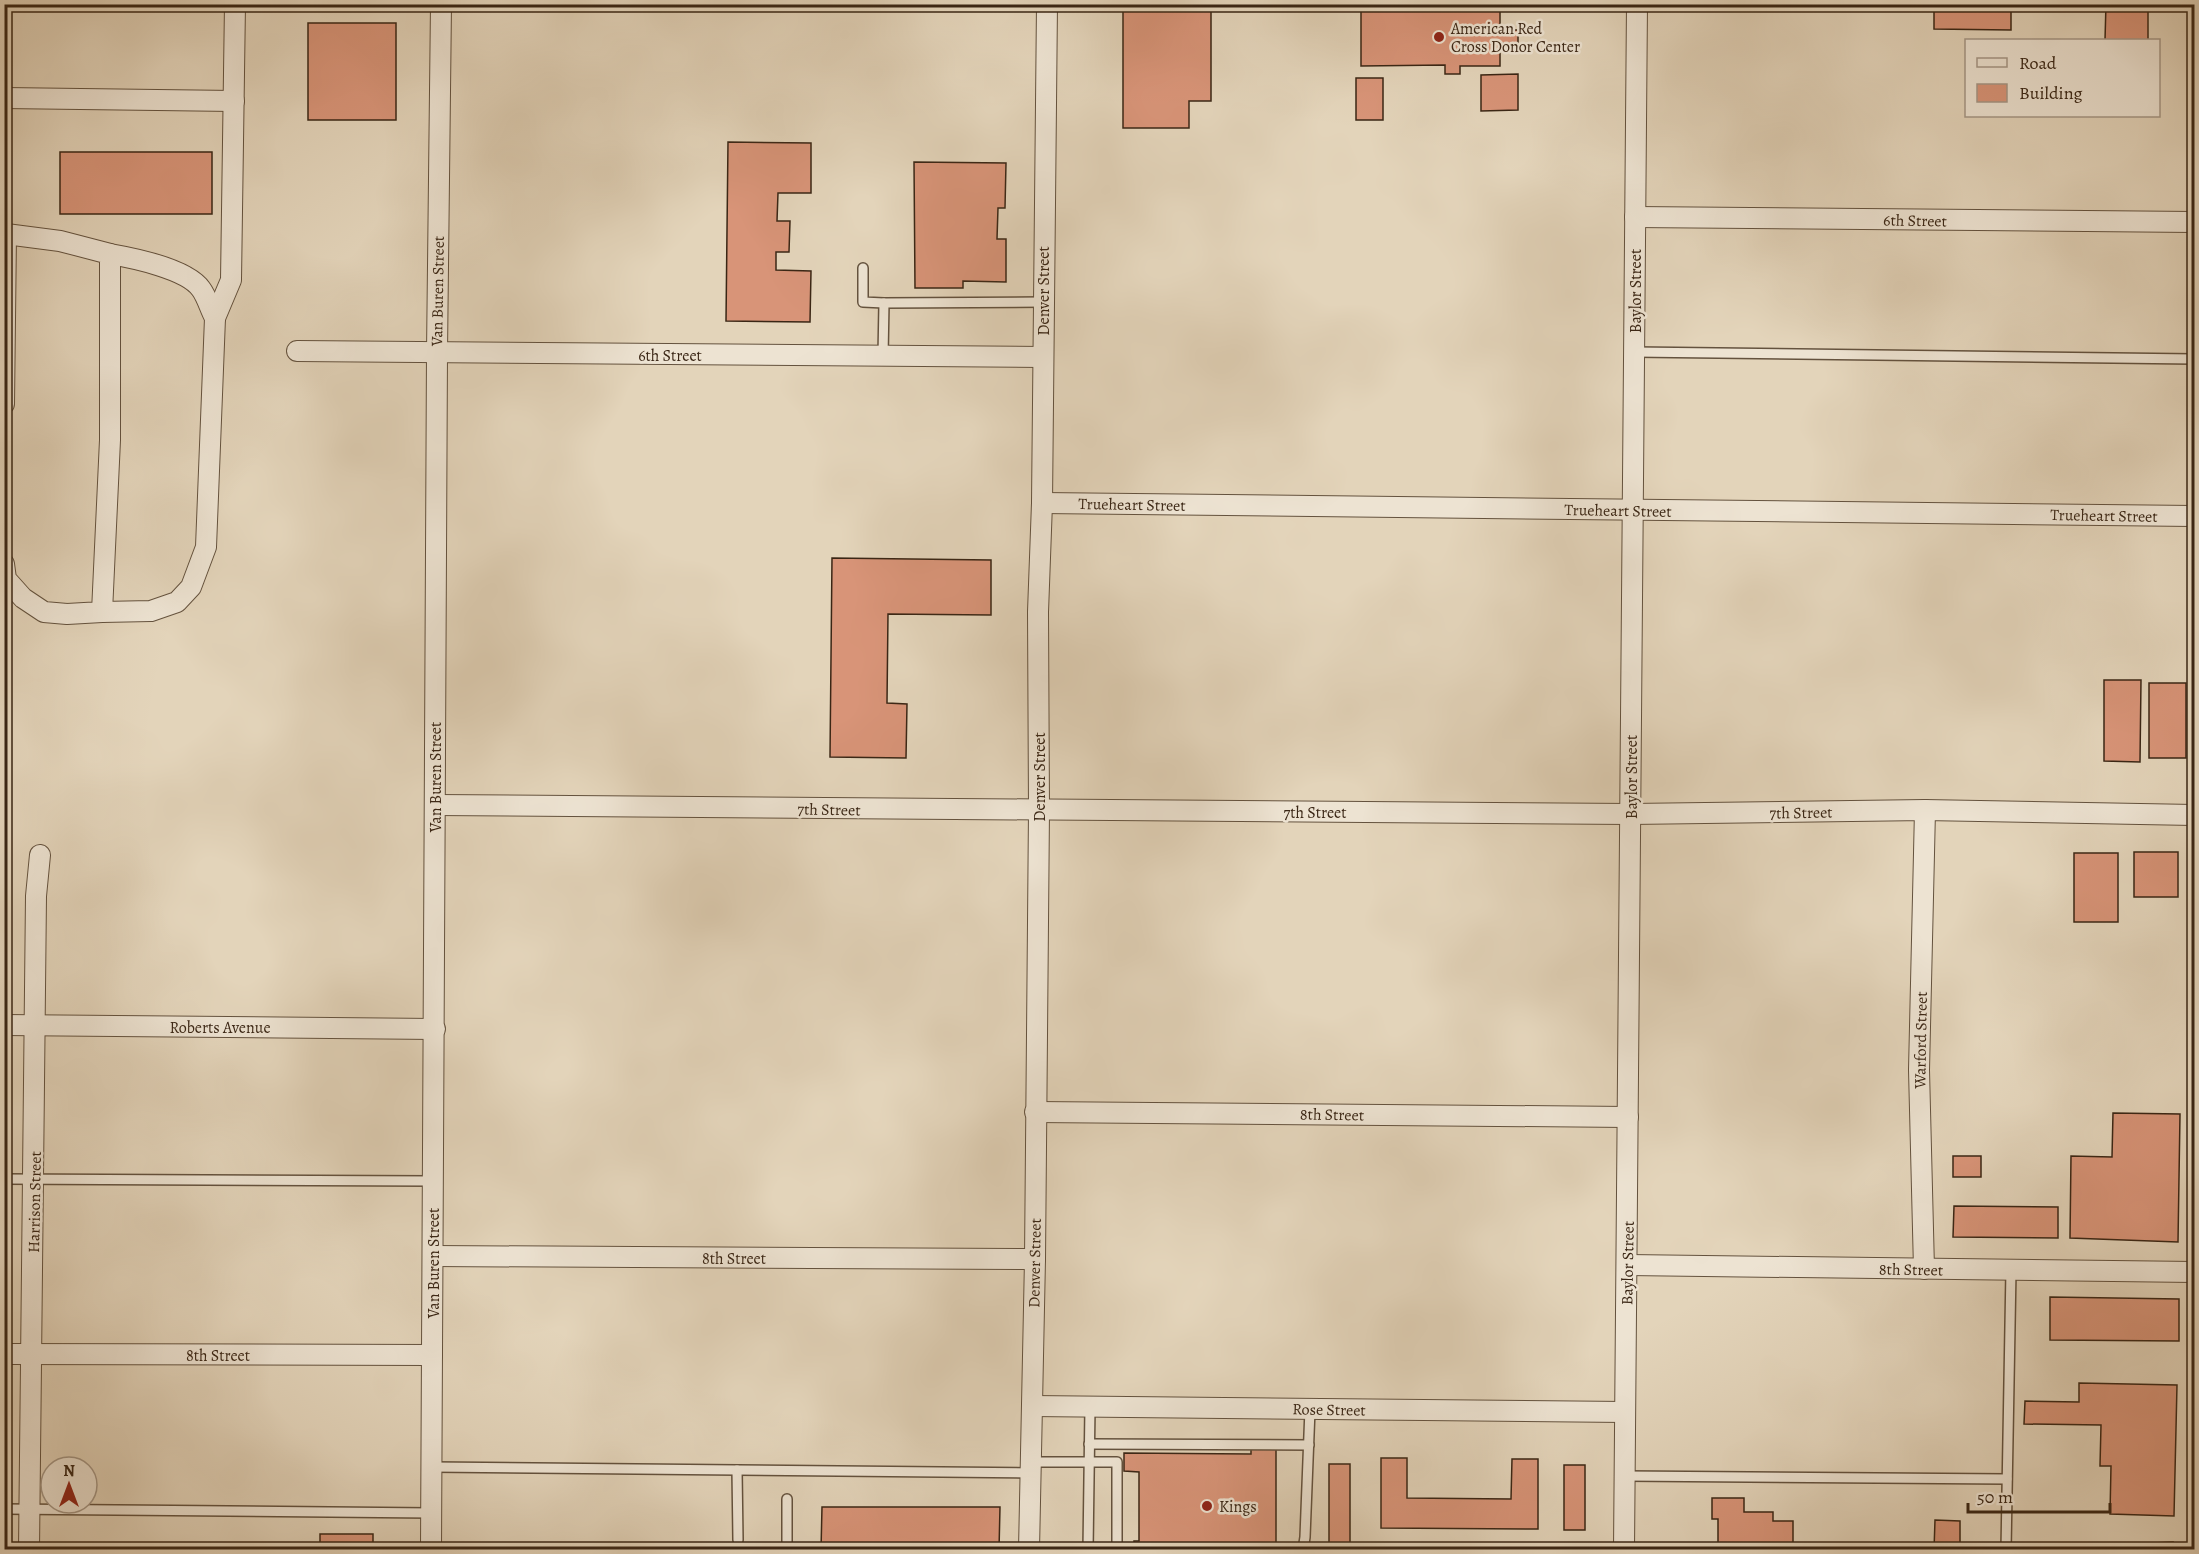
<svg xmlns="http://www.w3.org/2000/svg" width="2199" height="1554" font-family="Alegreya,serif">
<rect width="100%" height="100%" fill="#e3d4ba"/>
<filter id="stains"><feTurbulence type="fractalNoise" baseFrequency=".00333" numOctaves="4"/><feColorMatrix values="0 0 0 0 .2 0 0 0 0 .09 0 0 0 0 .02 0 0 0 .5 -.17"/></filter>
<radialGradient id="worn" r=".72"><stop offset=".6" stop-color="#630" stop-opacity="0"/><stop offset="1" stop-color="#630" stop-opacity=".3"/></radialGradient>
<g fill="#d89478" stroke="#3a2615" stroke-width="1.5">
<polygon points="1394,4 1420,4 1420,9 1500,9 1500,30 1518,30 1518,43 1500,43 1500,66 1460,66 1460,74 1445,74 1445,65 1361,66 1361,10 1394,10"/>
<rect x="1713" y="4" width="51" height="5"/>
<polygon points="1934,4 2011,4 2011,30 1934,29"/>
<polygon points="2106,4 2148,4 2148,40 2105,40"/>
<polygon points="1123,8 1211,9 1211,101 1189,101 1189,128 1123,128"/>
<rect x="308" y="23" width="88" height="97"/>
<polygon points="1518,74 1518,110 1481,111 1481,75"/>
<rect x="1356" y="78" width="27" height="42"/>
<polygon points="728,142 811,143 811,193 778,193 777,221 790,221 789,252 776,252 776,270 811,271 810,322 726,321"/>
<rect x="60" y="152" width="152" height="62"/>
<polygon points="914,162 1006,163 1005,208 998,208 997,239 1006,239 1006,282 963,281 963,288 915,288"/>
<polygon points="832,558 991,560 991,615 888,614 887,703 907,704 906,758 830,757"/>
<polygon points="2104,680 2141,680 2140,762 2104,761"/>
<rect x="2149" y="683" width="37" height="75"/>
<rect x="2134" y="852" width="44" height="45"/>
<rect x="2074" y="853" width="44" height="69"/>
<polygon points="2113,1113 2180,1114 2178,1242 2070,1238 2071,1156 2112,1157"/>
<rect x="1953" y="1156" width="28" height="21"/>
<polygon points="1954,1206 2058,1207 2058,1238 1953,1237"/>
<polygon points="2050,1297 2179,1299 2179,1341 2050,1340"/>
<polygon points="2079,1383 2177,1385 2174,1516 2110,1514 2111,1466 2100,1466 2101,1425 2024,1424 2025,1401 2079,1402"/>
<polygon points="1251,1447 1276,1447 1276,1550 1134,1550 1134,1541 1139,1541 1139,1472 1124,1471 1124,1453 1251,1454"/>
<polygon points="1381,1458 1407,1458 1407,1498 1511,1499 1512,1459 1538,1459 1538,1529 1381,1528"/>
<rect x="1329" y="1464" width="21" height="86"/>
<rect x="1564" y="1465" width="21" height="65"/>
<polygon points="1712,1498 1744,1498 1744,1512 1773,1512 1773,1521 1793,1521 1793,1550 1718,1550 1718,1519 1712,1519"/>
<polygon points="822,1507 1000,1507 999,1550 821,1550"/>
<polygon points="1935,1520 1960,1521 1960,1550 1934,1550"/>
<rect x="320" y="1534" width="53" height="16"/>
<polygon points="2173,1542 2172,1550 2110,1550 2110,1545"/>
</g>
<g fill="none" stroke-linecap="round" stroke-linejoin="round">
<defs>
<g id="lane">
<polyline points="863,268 863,302 884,303"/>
<polyline points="1634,352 2194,359"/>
<polyline points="883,356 884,303 1043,302"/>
<polyline points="4,1179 433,1181"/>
<polyline points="1089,1444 1309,1445"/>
<polyline points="1031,1462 1117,1462 1117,1550"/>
<polyline points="432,1467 1031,1473"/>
<polyline points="737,1470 738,1540"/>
<polyline points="1625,1476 2007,1479"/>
<polyline points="4,1509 431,1513"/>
<polyline points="787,1550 787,1499"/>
<polyline points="1088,1550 1090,1407"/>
<polyline points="1303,1550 1305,1537 1310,1409"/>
<polyline points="2006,1550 2011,1270"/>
</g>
<g id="street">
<polyline points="4,98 234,101"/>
<polyline points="1635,217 2194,222"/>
<polyline points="4,231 6,234 4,404"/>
<polyline points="215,318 231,280 235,4"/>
<polyline points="297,351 1043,357"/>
<polyline points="1042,503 2194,516"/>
<polyline points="4,564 6,579 23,598 44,612 67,614 102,612 110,440 110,254 60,241 6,234"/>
<path d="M 102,612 L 151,611 L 177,602 L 191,587 L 206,547 L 215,318 C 210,309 207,297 201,289 C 187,269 133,258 110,254"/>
<polyline points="435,805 1631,814 1925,810 2194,815"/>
<polyline points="4,1025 435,1029"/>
<polyline points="1035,1112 1628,1117"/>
<polyline points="433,1256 1035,1259"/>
<polyline points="1628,1265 2194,1272"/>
<polyline points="1924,1269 1919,1070 1925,810"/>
<polyline points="4,1354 432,1355"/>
<polyline points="1032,1406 1625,1412"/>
<polyline points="29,1550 36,896 40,855"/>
<polyline points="431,1550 437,353 441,4"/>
<polyline points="1029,1550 1035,1259 1039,810 1038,612 1042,503 1047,4"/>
<polyline points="1624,1550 1637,4"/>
</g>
</defs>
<use href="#lane" stroke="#64523e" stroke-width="12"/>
<use href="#street" stroke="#64523e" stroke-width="22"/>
<use href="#lane" stroke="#ede3d2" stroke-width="9"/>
<use href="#street" stroke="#ede3d2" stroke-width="20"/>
</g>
<g fill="#8f2418" stroke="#ede3d2" stroke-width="2">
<circle cx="1439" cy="37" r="6"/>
<circle cx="1207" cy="1506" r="6"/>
</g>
<g text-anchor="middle" stroke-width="5" stroke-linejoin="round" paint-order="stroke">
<g font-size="16" fill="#3a2615" stroke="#ede3d2" text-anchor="start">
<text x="1451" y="34">American Red<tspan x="1451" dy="18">Cross Donor Center</tspan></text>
<text x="1219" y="1512">Kings</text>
</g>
<g font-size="16" fill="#3a2615" stroke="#ede3d2">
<text transform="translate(1915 220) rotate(1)" y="6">6th Street</text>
<text transform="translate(437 291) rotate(-89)" y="6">Van Buren Street</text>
<text transform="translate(1043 291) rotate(-90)" y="6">Denver Street</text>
<text transform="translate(1635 291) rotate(-90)" y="6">Baylor Street</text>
<text x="670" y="361">6th Street</text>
<text transform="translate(1132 504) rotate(1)" y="6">Trueheart Street</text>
<text transform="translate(1618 510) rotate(1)" y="6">Trueheart Street</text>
<text transform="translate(2104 515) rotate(1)" y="6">Trueheart Street</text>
<text transform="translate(435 777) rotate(-90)" y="6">Van Buren Street</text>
<text transform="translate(1039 777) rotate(-90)" y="6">Denver Street</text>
<text transform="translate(1631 777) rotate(-90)" y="6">Baylor Street</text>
<text transform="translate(829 809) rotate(1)" y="6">7th Street</text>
<text x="1315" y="818">7th Street</text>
<text transform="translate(1801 812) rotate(-1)" y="6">7th Street</text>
<text x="220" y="1033">Roberts Avenue</text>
<text transform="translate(1920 1040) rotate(-89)" y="6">Warford Street</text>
<text transform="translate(1332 1114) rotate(1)" y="6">8th Street</text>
<text transform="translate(34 1202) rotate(-89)" y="6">Harrison Street</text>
<text x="734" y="1264">8th Street</text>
<text transform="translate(433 1263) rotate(-90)" y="6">Van Buren Street</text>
<text transform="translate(1034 1263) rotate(-89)" y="6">Denver Street</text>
<text transform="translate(1627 1263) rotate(-89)" y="6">Baylor Street</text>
<text transform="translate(1911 1269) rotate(1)" y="6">8th Street</text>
<text x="218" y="1361">8th Street</text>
<text transform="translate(1329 1409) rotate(1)" y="6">Rose Street</text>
</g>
</g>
<rect width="2199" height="1554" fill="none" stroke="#e3d4ba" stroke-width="24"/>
<rect x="6" y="6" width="2187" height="1542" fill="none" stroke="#3a2615" stroke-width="3"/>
<rect x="12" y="12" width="2175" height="1530" fill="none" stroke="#3a2615" stroke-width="1.5"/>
<rect x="1965" y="39" width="195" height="78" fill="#ede3d2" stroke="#a59786" stroke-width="1.5"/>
<rect x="1977" y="58" width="30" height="9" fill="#ede3d2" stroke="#a59786" stroke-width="1.5"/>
<text x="2019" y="69" font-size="18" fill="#3a2615">Road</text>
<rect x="1977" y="84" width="30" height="18" fill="#d89478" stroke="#a59786" stroke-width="1.5"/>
<text x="2019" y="99" font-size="18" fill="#3a2615">Building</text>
<g transform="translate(69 1485)"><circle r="28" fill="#ede3d2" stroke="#a59786" stroke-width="1.5"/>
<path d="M0-4.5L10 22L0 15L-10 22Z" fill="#8f2418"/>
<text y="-9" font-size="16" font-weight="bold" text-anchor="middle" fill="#3a2615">N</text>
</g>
<path d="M1968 1503v9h142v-9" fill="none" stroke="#3a2615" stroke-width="3"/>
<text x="1977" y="1503" font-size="18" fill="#3a2615" stroke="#ede3d2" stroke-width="4.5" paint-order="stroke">50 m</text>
<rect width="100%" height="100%" filter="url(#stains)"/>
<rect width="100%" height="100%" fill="url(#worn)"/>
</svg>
